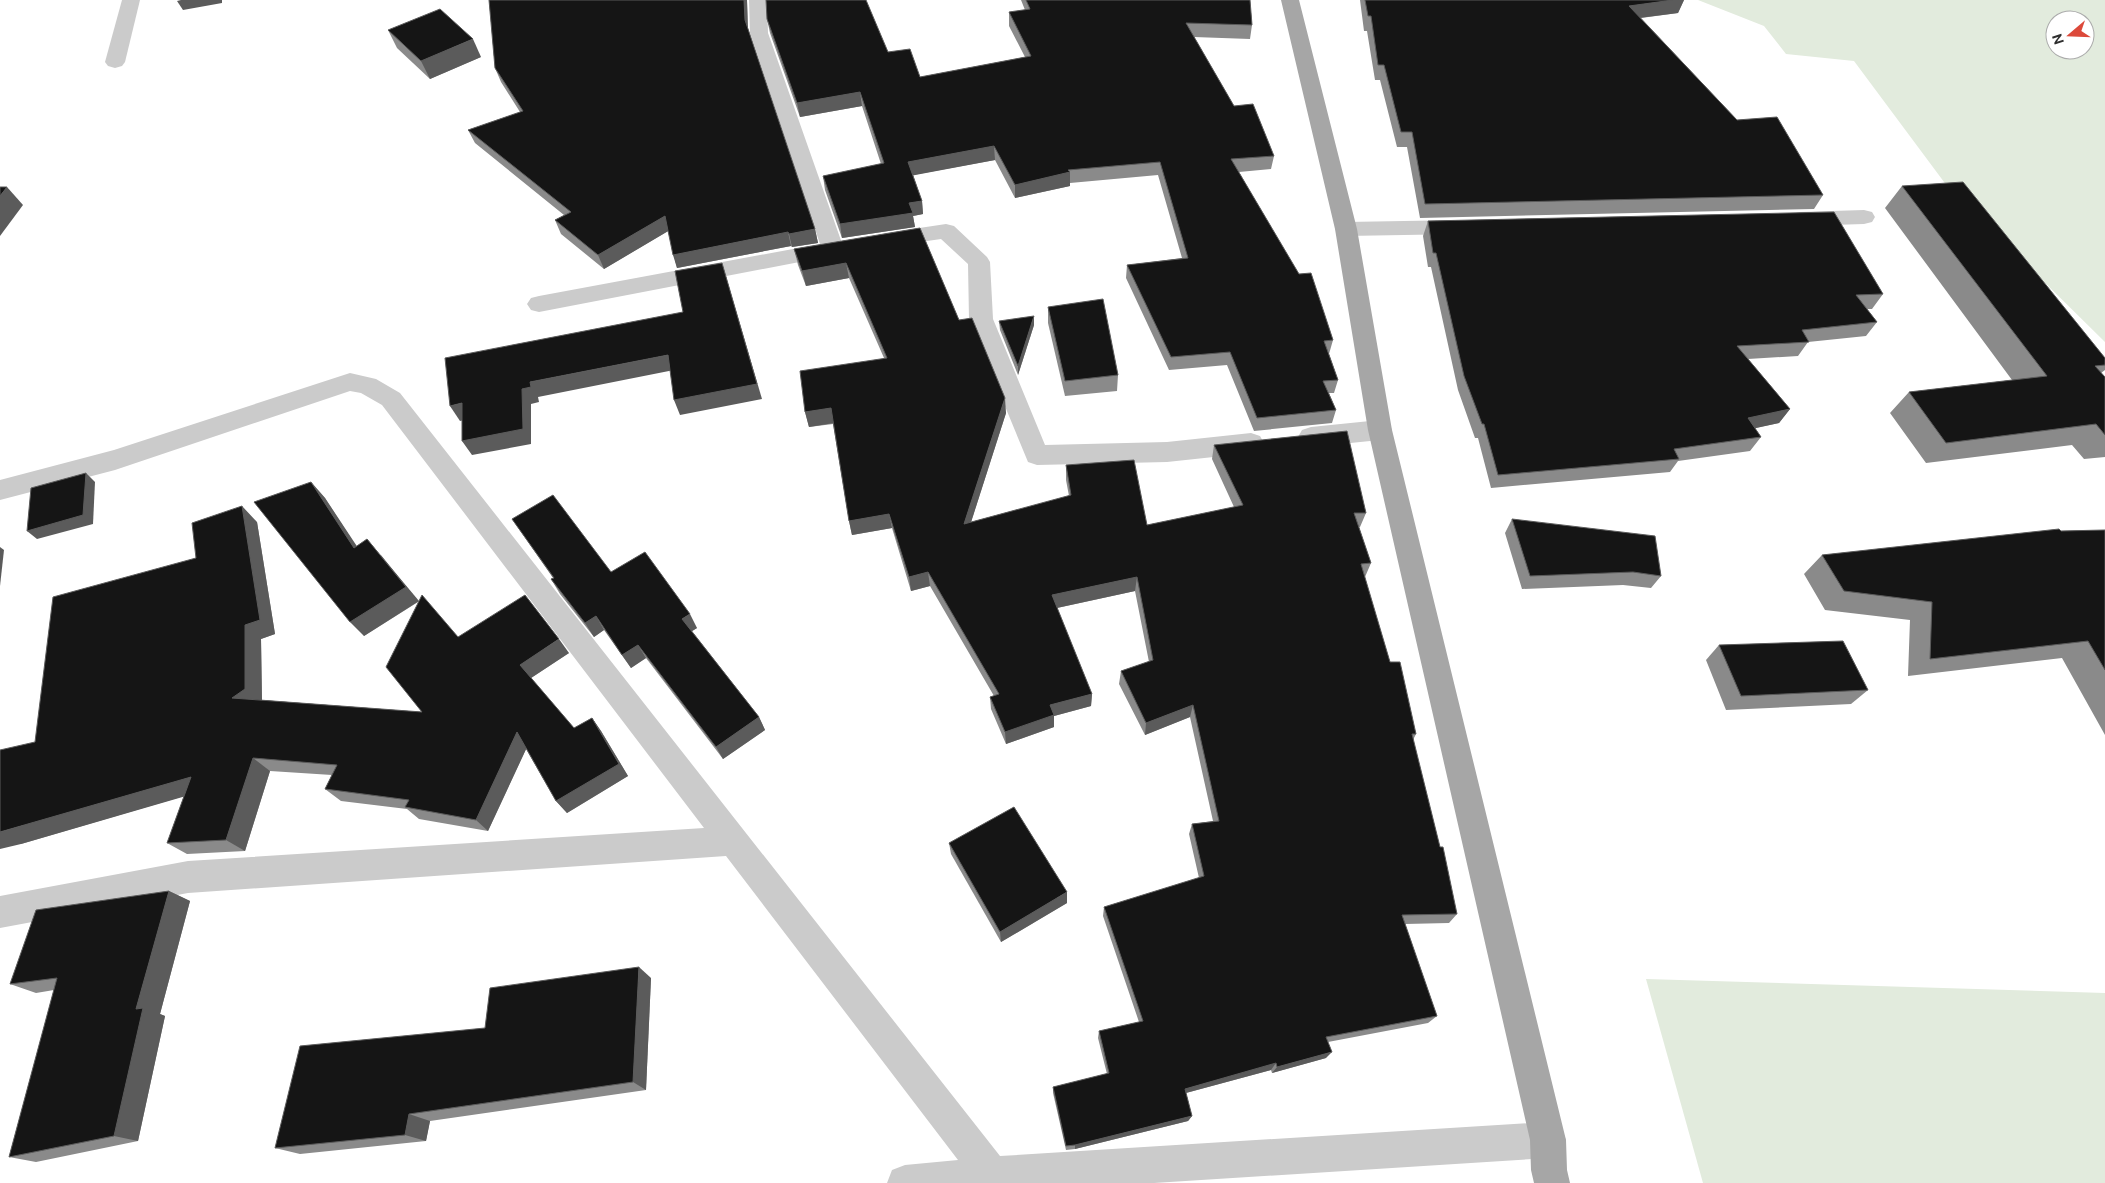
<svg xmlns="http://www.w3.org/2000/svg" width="2105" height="1183" font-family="Ubuntu,sans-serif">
<rect width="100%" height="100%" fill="#fff"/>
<g fill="#e2ebdd" fill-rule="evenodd">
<path d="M 1698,0 L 2105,0 L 2105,342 L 1947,186 L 1854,61 L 1786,54 L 1764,26 ZM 2055,20 L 2085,20 L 2085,50 L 2055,50 Z"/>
<polygon points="1646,979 2105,993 2105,1183 1703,1183"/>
</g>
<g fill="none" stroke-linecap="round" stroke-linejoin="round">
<g fill="#cbcbcb" fill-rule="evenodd">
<polygon points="122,0 140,0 125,62 122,66 115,68 108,66 105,62"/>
<polygon points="749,0 767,0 768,33 844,249 841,254 539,312 531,310 527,304 531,298 539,296 820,244 750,33"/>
<polygon points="1864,210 1872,212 1875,217 1872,222 1864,224 1800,226 1792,224 1789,219 1792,214 1800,212"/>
<polygon points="1462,220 1470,222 1473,227 1470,232 1462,234 1346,236 1338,234 1335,229 1338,224 1346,222"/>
<polygon points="946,224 954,226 987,257 990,262 993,319 1045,445 1167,442 1251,433 1260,436 1264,443 1260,450 1251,453 1167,462 1037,465 1028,462 969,319 968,264 941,239 886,247 878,245 875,240 878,235 886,233"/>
<polygon points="350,373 376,379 400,393 1000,1156 1548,1122 1561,1127 1566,1140 1561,1153 1548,1158 1154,1183 887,1183 892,1170 905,1165 958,1160 726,856 188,893 0,928 0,896 188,861 704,828 382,405 361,393 350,391 115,470 0,500 0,480 114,450"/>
<polygon points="1380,420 1389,423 1392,430 1389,437 1380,440 1311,447 1302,444 1298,437 1302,430 1311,427"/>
</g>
<polygon fill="#a6a6a6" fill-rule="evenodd" points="1281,0 1299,0 1357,229 1392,430 1566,1140 1567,1170 1570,1183 1534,1183 1531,1170 1530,1140 1368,430 1335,229"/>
</g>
<g fill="#8a8a8a">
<polygon points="489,0 747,0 748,29 815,229 818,243 792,247 791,246 677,268 668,231 604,269 561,234 555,220 564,215 475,143 468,130 520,112 501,82 495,68"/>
<polygon points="1021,0 1250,0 1252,25 1250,39 1194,37 1234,106 1274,156 1271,169 1239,172 1333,340 1329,354 1338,380 1334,393 1329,393 1336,410 1332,423 1254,431 1227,365 1169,370 1126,278 1127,265 1182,258 1158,175 1070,183 1070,186 1015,198 995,160 913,175 922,201 923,214 913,216 915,227 842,238 825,190 823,176 881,164 862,106 800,117 770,33 767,19 888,52 920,77 1025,57 1009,26 1009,12 1025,10"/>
<polygon points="1360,0 1684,0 1678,13 1641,18 1737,120 1823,195 1814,209 1420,218 1407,147 1397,147 1380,80 1375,80 1367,31 1364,31"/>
<polygon points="388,30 481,57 430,79 397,48"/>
<polygon points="1902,186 2105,358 2105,370 2101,373 2105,377 2105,457 2084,459 2072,445 1926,463 1890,413 1909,392 2012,380 1885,208"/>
<polygon points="1428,221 1883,294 1872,309 1867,309 1877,322 1866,336 1808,342 1798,356 1748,359 1790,409 1779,423 1755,428 1761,437 1750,451 1678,461 1670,472 1491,488 1478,438 1475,438 1458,390 1431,267 1428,267 1423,236"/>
<polygon points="920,228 959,320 1006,413 971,522 1069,496 1066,480 1066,465 1147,525 1234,507 1212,459 1214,445 1366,513 1360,527 1359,527 1371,563 1365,577 1364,577 1390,662 1416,734 1413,740 1440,847 1457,914 1449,923 1405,924 1437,1016 1428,1023 1328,1042 1326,1058 1272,1073 1271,1070 1186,1093 1192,1116 1188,1121 1075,1149 1066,1150 1053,1093 1053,1087 1107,1074 1098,1038 1099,1031 1139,1022 1103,916 1104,907 1199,878 1189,834 1192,824 1213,821 1190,717 1145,735 1119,684 1121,671 1149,662 1135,591 1057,608 1092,694 1091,706 1054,716 1054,727 1006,744 991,709 990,697 994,696 930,586 911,591 892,528 852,535 849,521 833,424 809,427 805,412 884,358 849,278 806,286 798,265 794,249"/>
<polygon points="1048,307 1118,375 1117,391 1065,396 1048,323"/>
<polygon points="999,321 1034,325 1018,375 1000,330"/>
<polygon points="311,482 325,498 356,546 381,555 418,601 458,637 569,653 531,678 574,728 592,718 601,731 628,776 567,813 556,801 526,749 488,831 419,819 407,809 341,801 325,789 332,775 270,771 245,851 187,854 167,843 184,796 21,844 35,742 196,558 257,522 275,634 261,639 262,700 422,712 418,602 364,636"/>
<polygon points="512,519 611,572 697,628 692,631 759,717 765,730 723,759 646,658 631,668 604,630 594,637 560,594 551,579 553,578"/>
<polygon points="1512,519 1661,576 1651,588 1623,585 1522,589 1505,533"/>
<polygon points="2105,530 2105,735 2062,658 1908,676 1910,620 1825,610 1804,574 1822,555 2061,531"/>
<polygon points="1719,645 1868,690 1851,704 1726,710 1706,660"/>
<polygon points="949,843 1067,903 1001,942 951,854"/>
<polygon points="169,891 190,901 160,1014 165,1016 138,1141 36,1162 9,1157 54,990 36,993 10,984"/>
<polygon points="651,978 646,1090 430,1121 426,1141 300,1154 275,1148 485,1028"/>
</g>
<g fill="#5b5b5b">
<polygon points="181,0 222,0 222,3 183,10 177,1"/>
<polygon points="744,0 747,0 748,34 745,20"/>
<polygon points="1673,0 1684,0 1678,13 1623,20 1629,6"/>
<polygon points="473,39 481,57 430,79 421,61"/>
<polygon points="860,92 862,106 800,117 797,103"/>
<polygon points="994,146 995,160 910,176 908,162"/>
<polygon points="1070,172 1070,186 1015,198 1015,185"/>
<polygon points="7,187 23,205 0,236 0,196"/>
<polygon points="922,201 923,214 913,216 915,227 842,238 840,224 909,203"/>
<polygon points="665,216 670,230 604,269 598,255"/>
<polygon points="815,229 818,243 792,247 789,234"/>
<polygon points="788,232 791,246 677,268 673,255"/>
<polygon points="722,263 762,399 680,415 674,400"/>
<polygon points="846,263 849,278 806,286 802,271"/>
<polygon points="1034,316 1034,325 1018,375 1018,366"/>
<polygon points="668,355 674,370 538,397 539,402 531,404 531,444 472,455 462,441 530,382"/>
<polygon points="1005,398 1006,413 966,538 964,524"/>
<polygon points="462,403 472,418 460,421 450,406"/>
<polygon points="831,408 834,423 809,427 805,412"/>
<polygon points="1790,409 1779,423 1738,432 1748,418"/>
<polygon points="86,473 95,482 93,524 37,539 27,531"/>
<polygon points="311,482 325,498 368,563 354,548"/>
<polygon points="242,506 257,522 275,634 261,639 262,703 232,698"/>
<polygon points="889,514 892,528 852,535 849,521"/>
<polygon points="367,539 419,601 364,636 350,622"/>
<polygon points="0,547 4,550 0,586"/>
<polygon points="928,572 930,586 911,591 909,577"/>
<polygon points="1137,577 1135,591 1052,609 1052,595"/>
<polygon points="690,614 697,628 689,633 682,619"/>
<polygon points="596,616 604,630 594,637 585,623"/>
<polygon points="559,639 569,653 531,678 520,665"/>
<polygon points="638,645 646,658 631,668 622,655"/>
<polygon points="1092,694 1091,706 1054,716 1054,727 1006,744 1005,732 1050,705"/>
<polygon points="1193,705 1190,717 1145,735 1146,723"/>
<polygon points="759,717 765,730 723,759 716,747"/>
<polygon points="592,718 601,731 628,776 567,813 556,801"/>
<polygon points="517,732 528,745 488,831 476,820"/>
<polygon points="253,758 270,771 245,851 226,840"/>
<polygon points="191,777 210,789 21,844 0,849 0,832"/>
<polygon points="169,891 190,901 160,1014 165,1016 138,1141 114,1136 136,1009"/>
<polygon points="1067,892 1067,903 1001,942 1000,932"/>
<polygon points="639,967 651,978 646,1090 633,1082"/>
<polygon points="1332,1052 1326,1058 1272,1073 1277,1067"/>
<polygon points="1276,1063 1271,1070 1182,1094 1185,1089"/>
<polygon points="409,1114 430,1121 426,1141 405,1135"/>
<polygon points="1192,1116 1188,1121 1075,1149 1075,1145"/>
</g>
<g fill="#151515" stroke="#5b5b5b">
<polygon points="489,0 744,0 745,20 815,229 789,234 788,232 673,255 665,216 598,255 555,220 571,212 468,130 523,111 495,68"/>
<polygon points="766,0 866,0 888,52 910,49 920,77 1031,56 1009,12 1030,9 1026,0 1250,0 1252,25 1186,23 1234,106 1253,104 1274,156 1231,159 1299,274 1311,273 1333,340 1324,341 1338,380 1323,381 1336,410 1257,418 1230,352 1171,357 1127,265 1188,258 1160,162 1068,170 1070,172 1015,185 994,146 908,162 922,201 909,203 913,213 840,224 823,176 884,163 860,92 797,103 767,19"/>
<polygon points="1365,0 1673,0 1629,6 1737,120 1777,117 1823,195 1425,204 1412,132 1401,132 1384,65 1378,65 1371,16 1368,16"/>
<polygon points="440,9 473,39 421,61 388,30"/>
<polygon points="1963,182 2105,358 2105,365 2095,366 2105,377 2105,435 2096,424 1946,443 1909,392 2047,376 1902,186"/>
<polygon points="0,187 7,187 0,196"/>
<polygon points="1834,212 1883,294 1856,295 1877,322 1802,330 1809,342 1737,346 1790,409 1748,418 1761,437 1674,449 1679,459 1498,475 1484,424 1482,424 1464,376 1436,253 1433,253 1428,221"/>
<polygon points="920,228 959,320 972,318 1005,398 964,524 1071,495 1066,465 1134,460 1147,525 1243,505 1214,445 1347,431 1366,513 1354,513 1371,563 1361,564 1390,662 1400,662 1416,734 1412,734 1440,847 1443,847 1457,914 1402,915 1437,1016 1326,1037 1332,1052 1277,1067 1276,1063 1185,1089 1192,1116 1075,1145 1066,1146 1053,1087 1109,1073 1099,1031 1143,1021 1104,907 1204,876 1192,824 1219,821 1193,705 1146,723 1121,671 1153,660 1137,577 1052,595 1092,694 1050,705 1054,715 1005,732 990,697 999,694 928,572 909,577 889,514 849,521 831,408 805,412 800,371 887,358 846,263 802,271 794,249"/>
<polygon points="722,263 757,384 674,400 668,355 530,382 531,387 522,389 523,429 462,441 462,403 450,406 445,358 683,312 675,271"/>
<polygon points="1103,299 1118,375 1065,381 1048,307"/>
<polygon points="1034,316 1018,366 999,321"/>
<polygon points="86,473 83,515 27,531 31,488"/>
<polygon points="311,482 354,548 367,539 406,587 350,622 254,502"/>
<polygon points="553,495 611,572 645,552 690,614 682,619 759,717 716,747 638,645 622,655 596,616 585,623 551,579 554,578 512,519"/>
<polygon points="242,506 260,620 245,625 245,689 232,698 422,712 386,667 422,595 458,637 525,595 559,639 520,665 574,728 592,718 619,764 556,801 517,732 476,820 405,807 409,800 325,789 337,765 253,758 226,840 167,843 191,777 0,832 0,750 35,742 53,597 196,558 192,523"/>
<polygon points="1512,519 1655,536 1661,576 1633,572 1530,576"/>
<polygon points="2059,529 2061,531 2105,530 2105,670 2088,641 1930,659 1932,602 1844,591 1822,555"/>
<polygon points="1843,641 1868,690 1741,696 1719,645"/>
<polygon points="1014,807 1067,892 1000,932 949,843"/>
<polygon points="169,891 136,1009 143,1008 114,1136 9,1157 57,978 10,984 36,910"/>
<polygon points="639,967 633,1082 409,1114 405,1135 275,1148 300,1046 485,1028 490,988"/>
</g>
<g transform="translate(2070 35) rotate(251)"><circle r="24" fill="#ffffff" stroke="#ababab"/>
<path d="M0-4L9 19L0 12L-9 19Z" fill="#dc493a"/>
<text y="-8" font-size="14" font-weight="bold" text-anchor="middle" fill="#2e2e2e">N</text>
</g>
</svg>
